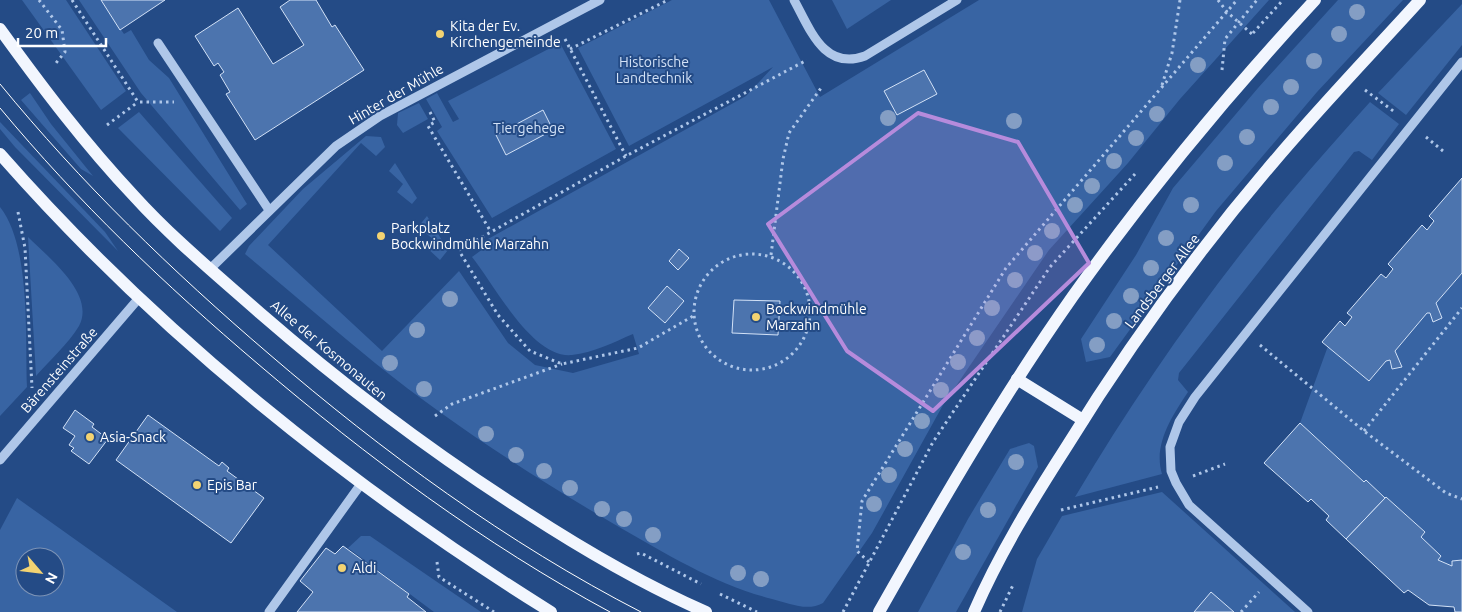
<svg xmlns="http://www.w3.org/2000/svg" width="1462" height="612" font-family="Ubuntu,sans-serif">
<rect width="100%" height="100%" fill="#244b86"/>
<g fill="#3864a3" fill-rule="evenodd">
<polygon points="22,0 66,0 126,91 101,110"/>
<polygon points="79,0 101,0 124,34 131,30 149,60 169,78 247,204 240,210 141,93"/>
<path d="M 672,0 L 769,0 L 820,97 L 979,0 L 1269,0 L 1180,99 L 1128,163 L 1049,250 L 943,405 L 872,533 L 823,603 C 807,612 789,603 772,599 C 717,585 668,555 619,527 C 535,478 451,424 375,363 C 331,327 288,290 245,254 L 249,246 L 303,189 L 366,136 L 381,137 L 385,147 L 376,156 L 361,143 L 268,245 L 382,351 L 459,271 L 508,343 L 535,365 L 573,373 L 639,354 L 633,334 C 614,342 593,353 572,355 C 532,359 494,284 472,257 L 491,243 L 488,239 L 746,96 L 773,67 L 629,146 L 578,48 ZM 679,249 L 689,258 L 678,269 L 669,261 Z"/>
<polygon points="832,0 891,0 847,29"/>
<polygon points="1338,0 1403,0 1317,92 1216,211 1110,357 1086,362 1081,339 1136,255 1173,188 1258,88"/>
<polygon points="1462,4 1462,45 1406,115 1378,93"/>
<polygon points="560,43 616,149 492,218 437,131 442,127 426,99 437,93 453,122 459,119 448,101"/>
<polygon points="30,93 51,124 93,176 81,169 21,100"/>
<path d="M 1370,102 L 1399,124 L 1372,160 L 1359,151 L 1354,152 L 1179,373 L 1178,380 L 1188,392 C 1172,416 1153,445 1162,474 L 1075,497 C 1138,391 1210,288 1290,193 C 1316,162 1343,132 1370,102 Z"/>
<polygon points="419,103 428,119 403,133 397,125 398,113"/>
<polygon points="139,112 232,218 220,231 118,128"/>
<polygon points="0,122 105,232 118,251 15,147 0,129"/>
<polygon points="395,163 417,198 412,204 397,192 403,184 389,171"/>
<path d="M 0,207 C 31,246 25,337 27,387 L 0,416 Z"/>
<polygon points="427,216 448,250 440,260 426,247 433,239 418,227"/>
<path d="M 28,237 C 48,257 96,294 79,326 C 68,344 50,360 36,376 Z"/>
<polygon points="1462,273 1462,560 1452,561 1452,566 1438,560 1440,556 1421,537 1425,532 1386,497 1385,498 1364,482 1300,423 1328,346 1369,381 1386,361 1390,360 1392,369 1401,367 1395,351 1427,313 1430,313 1433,321 1442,318 1436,303"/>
<polygon points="1029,443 1034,446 1038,467 956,612 918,612 968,519 1010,449"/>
<polygon points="1162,492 1295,612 1022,612 1037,559 1062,516"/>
<path d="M 17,498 L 177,612 L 0,612 L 0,530 ZM 25,557 L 55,557 L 55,587 L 25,587 Z"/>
<polygon points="361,536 370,536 481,612 434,612 348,548"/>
</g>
<g fill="#4c74ae" stroke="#d3e2f7">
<polygon points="101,0 165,0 120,30"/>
<polygon points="290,0 316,0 332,27 335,25 364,70 255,140 226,94 230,92 220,75 224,72 218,63 214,66 195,36 238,8 273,64 304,45 280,7"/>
<polygon points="924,70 937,94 897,115 884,91"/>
<polygon points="543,110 553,130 506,155 496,135"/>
<polygon points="1462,178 1462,273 1436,303 1442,318 1433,322 1430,313 1427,313 1395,351 1402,367 1392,369 1390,360 1386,361 1369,381 1322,342 1340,321 1345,326 1352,317 1347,313 1381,274 1386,278 1393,269 1388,264 1422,225 1427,230 1434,221 1429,216"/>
<polygon points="679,249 689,258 678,270 669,261"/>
<polygon points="667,286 684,301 665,323 648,308"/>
<polygon points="734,300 780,301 778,335 732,333"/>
<polygon points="75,410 94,424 92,427 108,439 89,464 71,451 74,448 69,445 75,436 63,428"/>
<polygon points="148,415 219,466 222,462 229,468 227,471 264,498 231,543 116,460"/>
<polygon points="1300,423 1364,482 1366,480 1385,498 1346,539 1326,520 1329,516 1311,499 1308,502 1264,463"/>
<polygon points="1386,497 1425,532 1421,537 1441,556 1438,560 1452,566 1452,561 1462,560 1462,612 1455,612 1454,607 1429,605 1408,590 1404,593 1346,539"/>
<polygon points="343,546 409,594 407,597 426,612 297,612 313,592 300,581 326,548 335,554"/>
<polygon points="1211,592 1234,612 1194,612"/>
</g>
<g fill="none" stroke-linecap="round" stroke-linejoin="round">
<g stroke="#afc7e9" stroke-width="3" stroke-dasharray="2.5 4" stroke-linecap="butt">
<polyline points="39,0 62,30 65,52 56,63"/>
<polyline points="72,0 138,102 174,102"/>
<polyline points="1218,0 1227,12 1252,34"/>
<polyline points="1253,33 1283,0"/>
<polyline points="565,39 626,156"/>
<polyline points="570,49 668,0"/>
<polyline points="1222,70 1225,39 1257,0"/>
<polyline points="1162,85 1172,53 1180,0"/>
<polyline points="1365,90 1396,113"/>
<polyline points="430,112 435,122 428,126 491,232"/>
<polyline points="107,125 138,102"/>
<polyline points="1426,137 1443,151"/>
<polyline points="18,212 25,248 32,388"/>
<polyline points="459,250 626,156 807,60"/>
<circle cx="752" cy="312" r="58"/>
<polyline points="461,254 498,315 530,351 562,364 638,348 693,316"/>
<polyline points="771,255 783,159 789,133 821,88"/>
<polyline points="1260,345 1364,431 1446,493 1462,499"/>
<polyline points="435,416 452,404 562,364"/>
<polyline points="1364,431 1462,308"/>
<polyline points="1193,476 1225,464"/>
<polyline points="1061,510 1158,487"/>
<polyline points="637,554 641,553 701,584"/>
<polyline points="437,562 439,577 494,612"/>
<polyline points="869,562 857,551 862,501 1006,268 1237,0"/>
<polyline points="720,594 757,612"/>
<polyline points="843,612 933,442 1050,267 1135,174"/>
<polyline points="1000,612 1014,583"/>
<polyline points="1241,612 1259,592"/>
</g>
<g stroke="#afc7e9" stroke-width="9">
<path d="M 794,0 C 810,29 824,71 865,56 L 957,0"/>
<polyline points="158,43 269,210"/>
<polyline points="210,269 336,146 380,116 600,0"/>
<polyline points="0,460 139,298"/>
<polyline points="269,612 361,484"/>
<polyline points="1308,612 1189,505 1176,483 1171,471 1170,447 1179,422 1195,397 1462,62"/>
</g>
<g stroke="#f2f6fe" stroke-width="12">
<path d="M 0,29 C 42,87 85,144 134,196 C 172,238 217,275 260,313 C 344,386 433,453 527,513 C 584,550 644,585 706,612"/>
<path d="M 0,154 C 156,332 350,487 551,612"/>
<polyline points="1017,379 1083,420"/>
<path d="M 879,612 C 940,504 1002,397 1073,296 C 1147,192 1228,94 1315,0"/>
<path d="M 974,612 C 999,554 1033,499 1067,446 C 1128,347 1196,253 1271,165 C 1319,108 1370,55 1420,0"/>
</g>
<g stroke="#fff" stroke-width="1">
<path d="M 0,84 C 81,183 172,271 269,354 C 383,452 507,543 641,612"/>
<path d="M 0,108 C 78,202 165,285 258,364 C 367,457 484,544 610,612"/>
</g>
</g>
<g fill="#849ec4">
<circle cx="1357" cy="12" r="8"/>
<circle cx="1339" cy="34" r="8"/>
<circle cx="1314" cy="61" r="8"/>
<circle cx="1198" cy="65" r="8"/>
<circle cx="1291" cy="87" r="8"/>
<circle cx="1271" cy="107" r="8"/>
<circle cx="1157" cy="114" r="8"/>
<circle cx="888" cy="118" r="8"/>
<circle cx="1014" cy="121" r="8"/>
<circle cx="1247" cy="137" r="8"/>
<circle cx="1136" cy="138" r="8"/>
<circle cx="1114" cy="161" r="8"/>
<circle cx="1225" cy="163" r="8"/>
<circle cx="1092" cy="186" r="8"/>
<circle cx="1075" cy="205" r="8"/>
<circle cx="1191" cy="205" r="8"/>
<circle cx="1052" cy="231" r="8"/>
<circle cx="1166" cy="238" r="8"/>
<circle cx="1035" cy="253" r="8"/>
<circle cx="1151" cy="268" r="8"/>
<circle cx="1015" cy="280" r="8"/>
<circle cx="1131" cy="296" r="8"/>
<circle cx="450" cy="299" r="8"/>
<circle cx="992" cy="308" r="8"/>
<circle cx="1114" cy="321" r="8"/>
<circle cx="417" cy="330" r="8"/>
<circle cx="977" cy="338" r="8"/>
<circle cx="1097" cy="345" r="8"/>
<circle cx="958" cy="362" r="8"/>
<circle cx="390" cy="363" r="8"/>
<circle cx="424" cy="389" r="8"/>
<circle cx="941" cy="390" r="8"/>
<circle cx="922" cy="421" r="8"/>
<circle cx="486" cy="434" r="8"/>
<circle cx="905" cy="449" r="8"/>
<circle cx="516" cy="455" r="8"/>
<circle cx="1016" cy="462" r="8"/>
<circle cx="544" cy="471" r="8"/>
<circle cx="889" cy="475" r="8"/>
<circle cx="570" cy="488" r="8"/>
<circle cx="874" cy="504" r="8"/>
<circle cx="602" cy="509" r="8"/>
<circle cx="988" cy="510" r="8"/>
<circle cx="624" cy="519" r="8"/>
<circle cx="653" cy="535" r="8"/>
<circle cx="963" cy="552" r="8"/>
<circle cx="738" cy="573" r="8"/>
<circle cx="761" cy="579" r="8"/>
</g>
<path fill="#b68bdc" fill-opacity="0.2" stroke="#b68bdc" stroke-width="4" stroke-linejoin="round" d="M 918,113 L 1018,142 L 1089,263 L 933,411 L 847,351 L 768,224 Z"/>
<g fill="#f3d372" stroke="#244b86" stroke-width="2">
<circle cx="440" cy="34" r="5"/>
<circle cx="381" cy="236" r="5"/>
<circle cx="756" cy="317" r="5"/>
<circle cx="90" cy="437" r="5"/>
<circle cx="197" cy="485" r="5"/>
<circle cx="342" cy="568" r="5"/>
</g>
<g text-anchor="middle" stroke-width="4" stroke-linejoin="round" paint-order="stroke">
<g font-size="14" fill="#fff" stroke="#244b86" text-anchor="start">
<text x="450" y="31">Kita der Ev.<tspan x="450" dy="16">Kirchengemeinde</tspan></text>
<text x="391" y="233">Parkplatz<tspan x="391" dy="16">Bockwindmühle Marzahn</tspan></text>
<text x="766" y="314">Bockwindmühle<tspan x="766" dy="16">Marzahn</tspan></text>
<text x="100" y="442">Asia-Snack</text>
<text x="207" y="490">Epis Bar</text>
<text x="352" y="573">Aldi</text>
</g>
<g font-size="14" fill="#d3e2f7" stroke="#244b86">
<text x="654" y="67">Historische<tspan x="654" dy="16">Landtechnik</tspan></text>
<text x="529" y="133">Tiergehege</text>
</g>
<g font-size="14" fill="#fff" stroke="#244b86">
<text transform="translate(396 94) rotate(-30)" y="5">Hinter der Mühle</text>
<text transform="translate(1162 281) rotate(-53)" y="5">Landsberger Allee</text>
<text transform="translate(329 350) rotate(40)" y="5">Allee der Kosmonauten</text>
<text transform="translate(59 370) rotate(-49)" y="5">Bärensteinstraße</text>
</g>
</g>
<g transform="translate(40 572) rotate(118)"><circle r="24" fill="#244b86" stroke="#7c93b6"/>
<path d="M0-4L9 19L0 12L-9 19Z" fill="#f3d372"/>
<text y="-8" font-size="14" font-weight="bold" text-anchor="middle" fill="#ffffff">N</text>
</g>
<path d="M18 38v8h88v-8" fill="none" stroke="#ffffff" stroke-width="2.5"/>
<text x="25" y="38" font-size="15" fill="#ffffff" stroke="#244b86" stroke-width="4" paint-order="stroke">20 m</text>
</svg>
